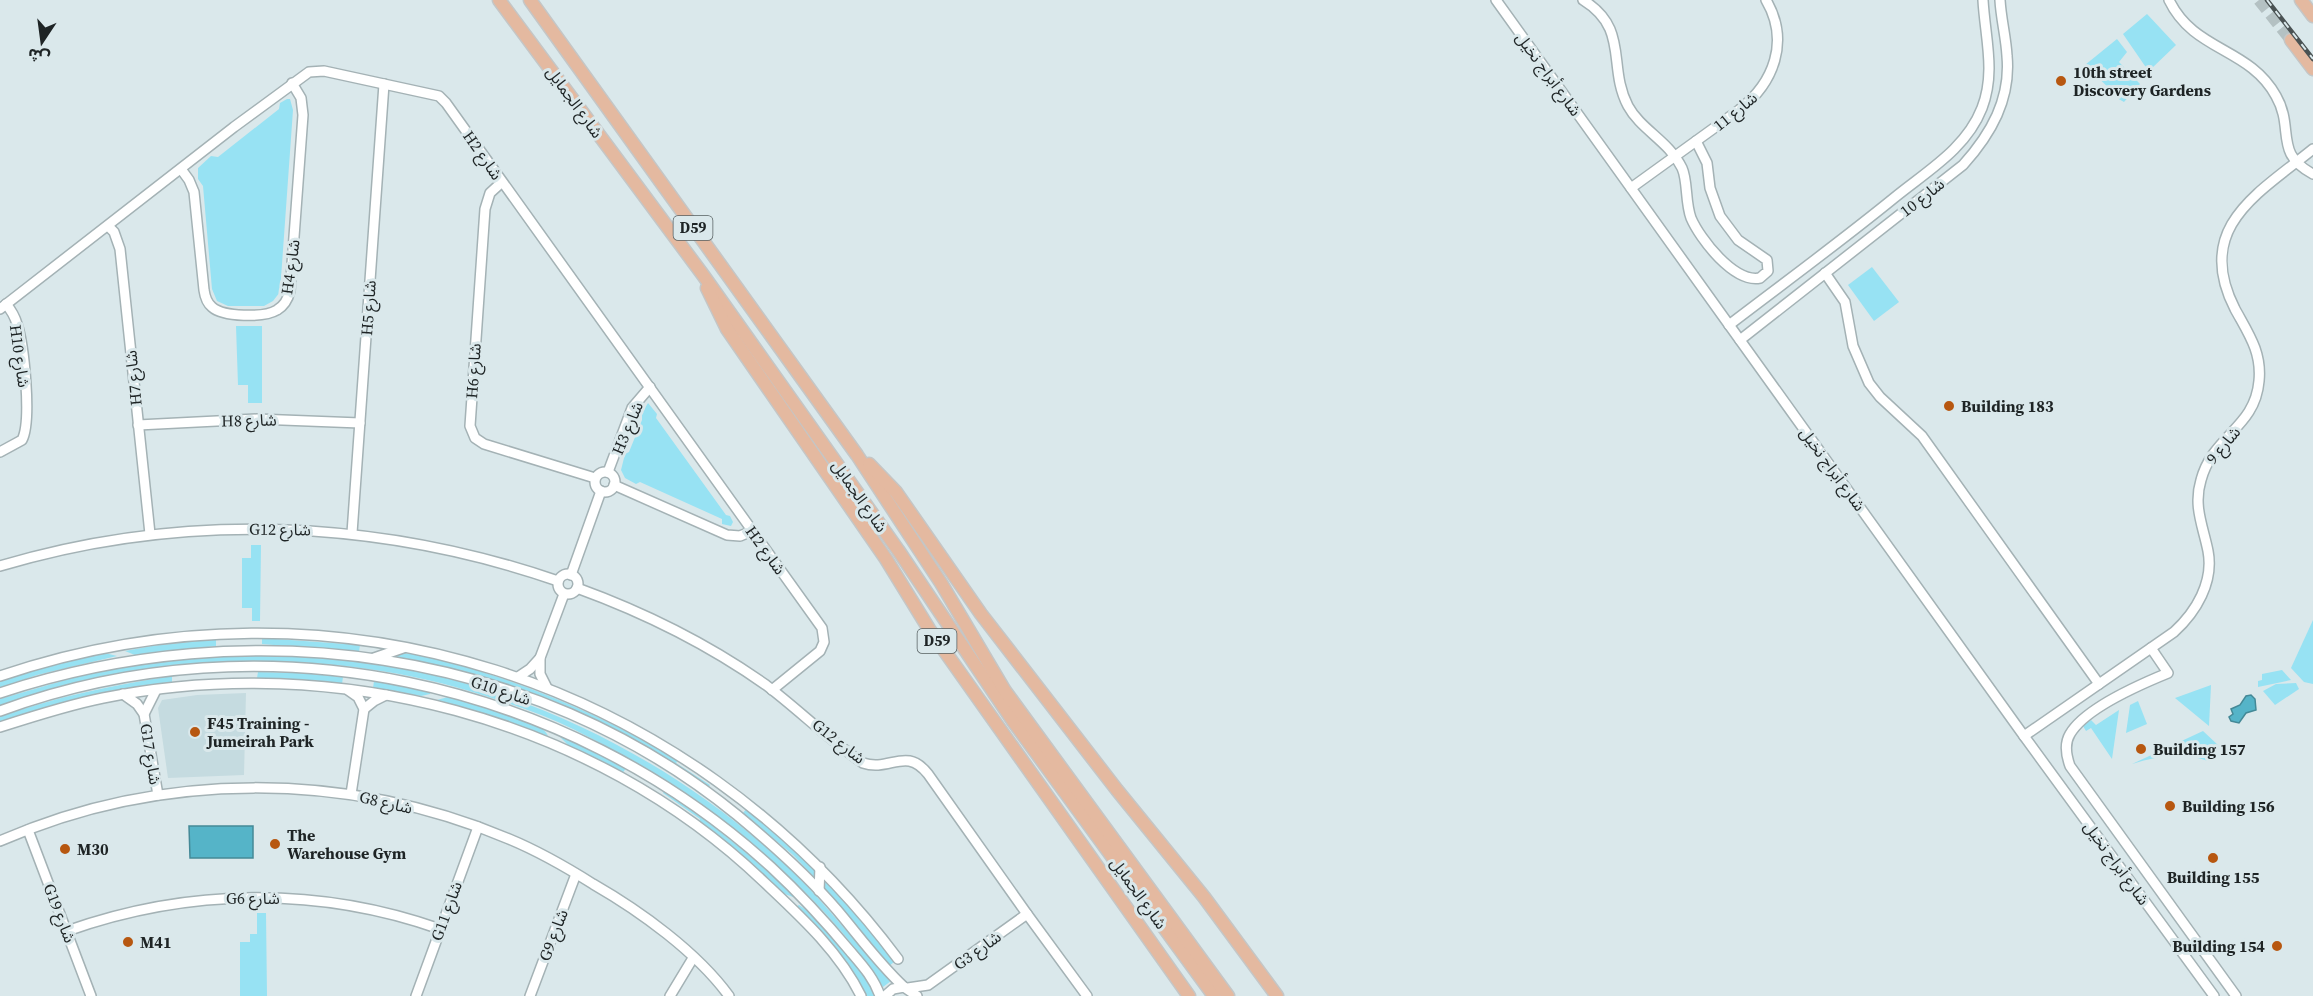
<svg xmlns="http://www.w3.org/2000/svg" width="2313" height="996" font-family="'Source Serif 4','Noto Sans Arabic',serif">
<rect width="100%" height="100%" fill="#dae8eb"/>
<polygon fill="#c5dbe0" points="246,693 244,775 168,778 158,708 162,700 197,695"/>
<g fill="#97e2f3">
<polygon points="2147,14 2176,45 2151,69 2145,66 2123,34"/>
<polygon points="2117,39 2127,52 2119,62 2140,84 2124,102 2115,97 2113,92 2085,65"/>
<polygon points="287,99 290,99 293,110 280,292 273,301 264,306 228,306 217,301 212,289 203,186 198,179 198,168 211,156 218,157 279,109 280,103"/>
<polygon points="1872,267 1899,302 1874,321 1848,285"/>
<polygon points="236,326 262,326 262,403 248,403 248,385 238,385"/>
<polygon points="648,403 657,414 656,418 726,515 730,516 733,522 731,526 722,524 722,519 640,482 636,484 625,478 621,470 625,454 629,452 642,420 642,413"/>
<polygon points="251,545 261,545 260,621 252,621 252,608 242,608 242,558 251,558"/>
<polygon points="2313,620 2313,684 2304,682 2291,668"/>
<polygon points="262,638 360,645 359,652 262,644"/>
<polygon points="216,639 216,646 135,655 125,651 152,646"/>
<polygon points="105,653 117,656 37,675 0,688 0,681 37,669"/>
<path d="M 399,653 C 424,653 452,663 476,670 C 548,692 612,721 678,760 L 676,763 L 710,785 L 708,788 C 669,762 628,736 586,716 C 525,688 458,669 393,656 Z"/>
<path d="M 207,655 C 234,655 261,654 289,655 C 474,661 658,743 791,870 C 827,905 857,945 891,981 L 883,987 C 834,912 765,849 691,799 C 654,774 615,750 575,730 C 551,718 526,709 501,701 C 340,645 160,650 0,706 L 0,699 L 100,670 Z"/>
<polygon points="2282,670 2291,680 2258,687 2258,681 2262,680 2262,674"/>
<polygon points="258,672 303,673 343,677 342,684 257,678"/>
<path d="M 172,676 L 172,682 C 114,690 55,702 0,723 L 0,717 C 55,697 113,685 172,676 Z"/>
<polygon points="374,681 430,692 430,694 421,696 373,688"/>
<polygon points="2296,683 2299,689 2275,705 2263,691 2276,684"/>
<polygon points="2211,685 2209,726 2175,698"/>
<path d="M 448,697 C 467,702 543,719 548,736 L 473,710 L 437,700 Z"/>
<polygon points="2138,701 2147,724 2126,733 2130,705"/>
<polygon points="2119,710 2112,759 2091,728 2086,731 2083,726 2091,720 2096,725"/>
<path d="M 2203,731 L 2219,746 L 2208,761 C 2181,752 2159,756 2132,764 Z"/>
<polygon points="559,736 601,754 626,768 622,774 569,746"/>
<path d="M 664,790 C 710,822 753,857 794,895 L 793,897 L 782,893 L 740,855 L 699,822 L 700,819 L 663,793 Z"/>
<polygon points="747,808 814,869 815,878 793,855 743,813"/>
<polygon points="823,879 874,935 894,962 889,966 857,926 825,891"/>
<path d="M 799,905 L 808,911 C 831,936 864,963 874,996 L 867,996 C 851,962 821,935 796,907 Z"/>
<polygon points="257,913 266,913 267,996 240,996 240,942 250,942 250,934 257,934"/>
</g>
<g fill="#55b4c8" stroke="#448997" stroke-width="1.5">
<polygon points="2251,695 2255,699 2256,710 2246,713 2239,723 2231,721 2229,717 2233,714 2231,709 2240,705 2246,696"/>
<polygon points="189,826 253,826 253,858 190,858"/>
</g>
<g fill="none" stroke-linecap="round" stroke-linejoin="round">
<polyline stroke="#b4c1c3" stroke-width="12" stroke-dasharray="12 6" stroke-linecap="butt" points="2259,0 2291,40"/>
<defs>
<g id="minor">
<polyline points="1496,0 2024,736 2214,996"/>
<path d="M 1583,0 C 1630,29 1607,66 1628,106 C 1641,130 1669,141 1682,168 C 1688,181 1685,202 1691,218 C 1700,239 1734,283 1760,278 L 1768,271 L 1767,260 L 1738,240 L 1720,216 L 1710,188 L 1707,163 L 1696,141"/>
<path d="M 2169,0 C 2194,52 2249,47 2276,96 C 2295,129 2273,153 2313,174"/>
<path d="M 181,169 L 189,180 L 194,192 L 204,290 C 205,297 207,303 212,307 C 223,317 264,318 277,310 C 284,306 288,299 290,291 L 303,115 L 301,98 L 292,83"/>
<polyline points="502,182 490,193 485,209 470,426 475,438 484,444 595,478"/>
<path d="M 1631,188 L 1739,110 C 1774,83 1790,41 1766,0"/>
<polyline points="108,226 114,232 120,249 150,534"/>
<polyline points="1825,273 1845,302 1853,346 1869,383 1880,397 1922,436 2099,684"/>
<polyline points="0,309 234,127 309,72 324,71 439,96 446,103 822,628 824,642 820,651 772,690"/>
<path d="M 1729,325 C 1784,283 1840,242 1894,198 C 1927,171 1966,149 1982,108 C 1996,72 1985,37 1983,0"/>
<path d="M 1740,340 L 1963,165 C 1991,134 2011,99 2007,56 C 2006,37 2001,19 2000,0"/>
<polyline points="138,425 257,419 360,423"/>
<path d="M 0,452 L 22,440 C 32,421 24,345 17,324 C 15,317 11,310 6,304"/>
<circle cx="605" cy="482" r="10"/>
<polyline points="608,472 632,408 650,387"/>
<polyline points="614,485 727,535 740,536 752,531"/>
<polyline points="352,533 384,84"/>
<path d="M 0,566 C 184,511 378,519 558,581"/>
<circle cx="568" cy="584" r="10"/>
<polyline points="571,575 601,491"/>
<path d="M 577,588 C 643,612 708,644 766,685 C 799,710 829,740 863,763 C 890,772 906,746 928,774 L 1027,914 L 1087,996"/>
<path d="M 2151,648 L 2168,673 C 2141,684 2085,708 2070,734 C 2064,744 2066,755 2070,766 L 2236,996"/>
<polyline points="374,658 403,648"/>
<path d="M 0,676 C 333,563 689,679 898,959"/>
<polyline points="518,677 530,669 540,658"/>
<polyline points="547,688 540,674 540,658 564,594"/>
<polyline points="348,690 358,697 364,709 351,794"/>
<path d="M 0,693 C 248,611 531,647 737,815 C 772,844 807,875 837,910 C 859,936 879,964 904,987"/>
<polyline points="123,694 137,704 144,714 158,795"/>
<polyline points="364,709 374,701 386,695"/>
<path d="M 0,711 C 264,614 565,679 771,867 C 799,893 825,921 850,951 C 862,965 874,978 880,996"/>
<polyline points="144,714 156,690"/>
<path d="M 0,727 C 34,716 68,705 103,698 C 334,651 592,717 764,882 C 799,915 839,951 861,996"/>
<path d="M 2024,736 L 2174,632 C 2196,612 2214,582 2208,551 C 2203,526 2193,506 2201,480 C 2213,435 2255,428 2259,381 C 2262,352 2248,333 2235,309 C 2193,227 2259,193 2313,149"/>
<polyline points="28,830 91,996"/>
<path d="M 0,841 C 161,770 347,771 509,839 C 538,851 566,867 593,884 C 640,911 697,952 729,996"/>
<polyline points="819,891 820,867"/>
<path d="M 67,931 C 188,888 318,886 440,929"/>
<polyline points="908,988 928,985 1027,914"/>
<polyline points="416,996 478,827"/>
<polyline points="530,996 576,874"/>
<polyline points="670,996 693,958"/>
<polyline points="885,996 893,989 904,987 917,996"/>
</g>
<g id="major">
<polyline points="499,0 703,275 898,550 1013,721 1214,996"/>
<polyline points="530,0 857,455 941,583 1005,691 1228,996"/>
<polyline points="2301,0 2313,16"/>
<polyline points="2291,40 2313,69"/>
<polyline points="707,288 727,329 886,559 929,629 1189,996"/>
<polyline points="869,464 896,492 981,614 1117,790 1204,897 1277,996"/>
</g>
</defs>
<use href="#minor" stroke="#a4b2b5" stroke-width="12"/>
<use href="#major" stroke="#c4c6c6" stroke-width="15"/>
<use href="#minor" stroke="#fff" stroke-width="9"/>
<use href="#major" stroke="#e4b9a0" stroke-width="12"/>
<defs>
<polyline id="rail" points="2267,0 2313,59"/>
</defs>
<use href="#rail" stroke="#4a5253" stroke-width="4.5"/>
<use href="#rail" stroke="#dae8eb" stroke-width="2" stroke-dasharray="7" stroke-linecap="butt"/>
</g>
<g fill="#b75710" stroke="#dae8eb" stroke-width="2">
<circle cx="2061" cy="81" r="6"/>
<circle cx="1949" cy="406" r="6"/>
<circle cx="195" cy="732" r="6"/>
<circle cx="2141" cy="749" r="6"/>
<circle cx="2170" cy="806" r="6"/>
<circle cx="275" cy="844" r="6"/>
<circle cx="65" cy="849" r="6"/>
<circle cx="2213" cy="858" r="6"/>
<circle cx="128" cy="942" r="6"/>
<circle cx="2277" cy="946" r="6"/>
</g>
<g text-anchor="middle" stroke-width="6" stroke-linejoin="round" paint-order="stroke">
<g fill="#dae8eb" stroke="#565f60" stroke-width="1.5">
<rect x="673.5" y="216" width="39" height="24" rx="4.5"/>
<rect x="917.5" y="629" width="39" height="24" rx="4.5"/>
</g>
<g font-size="15" font-weight="bold" fill="#1e2425">
<text x="693" y="233">D59</text>
<text x="937" y="646">D59</text>
</g>
<g font-size="16" font-weight="bold" fill="#1e2425" stroke="#dae8eb" text-anchor="start">
<text x="2073" y="78">10th street<tspan x="2073" dy="18">Discovery Gardens</tspan></text>
<text x="1961" y="412">Building 183</text>
<text x="207" y="729">F45 Training -<tspan x="207" dy="18">Jumeirah Park</tspan></text>
<text x="2153" y="755">Building 157</text>
<text x="2182" y="812">Building 156</text>
<text x="287" y="841">The<tspan x="287" dy="18">Warehouse Gym</tspan></text>
<text x="77" y="855">M30</text>
<text x="2213" y="883" text-anchor="middle">Building 155</text>
<text x="140" y="948">M41</text>
<text x="2265" y="952" text-anchor="end">Building 154</text>
</g>
<g font-size="16" fill="#1e2425" stroke="#dae8eb">
<text transform="translate(1549 74) rotate(54)" y="6">شارع أبراج نخيل</text>
<text transform="translate(575 102) rotate(54)" y="6">شارع الجمايل</text>
<text transform="translate(1735 111) rotate(-39)" y="6">شارع 11</text>
<text transform="translate(483 155) rotate(55)" y="6">H2 شارع</text>
<text transform="translate(1922 197) rotate(-38)" y="6">شارع 10</text>
<text transform="translate(290 267) rotate(-82)" y="6">H4 شارع</text>
<text transform="translate(368 308) rotate(-86)" y="6">H5 شارع</text>
<text transform="translate(20 356) rotate(82)" y="6">H10 شارع</text>
<text transform="translate(473 371) rotate(-86)" y="6">H6 شارع</text>
<text transform="translate(133 378) rotate(-96)" y="6">H7 شارع</text>
<text transform="translate(249 420) rotate(-1)" y="6">H8 شارع</text>
<text transform="translate(627 428) rotate(-67)" y="6">H3 شارع</text>
<text transform="translate(2223 445) rotate(-50)" y="6">شارع 9</text>
<text transform="translate(1833 469) rotate(54)" y="6">شارع أبراج نخيل</text>
<text transform="translate(860 496) rotate(55)" y="6">شارع الجمايل</text>
<text transform="translate(280 529) rotate(1)" y="6">G12 شارع</text>
<text transform="translate(766 550) rotate(54)" y="6">H2 شارع</text>
<text transform="translate(501 690) rotate(18)" y="6">G10 شارع</text>
<text transform="translate(839 741) rotate(38)" y="6">G12 شارع</text>
<text transform="translate(151 754) rotate(81)" y="6">G17 شارع</text>
<text transform="translate(386 802) rotate(13)" y="6">G8 شارع</text>
<text transform="translate(2117 863) rotate(54)" y="6">شارع أبراج نخيل</text>
<text transform="translate(1139 893) rotate(54)" y="6">شارع الجمايل</text>
<text x="253" y="904">G6 شارع</text>
<text transform="translate(446 911) rotate(-70)" y="6">G11 شارع</text>
<text transform="translate(60 913) rotate(69)" y="6">G19 شارع</text>
<text transform="translate(553 935) rotate(-69)" y="6">G9 شارع</text>
<text transform="translate(977 950) rotate(-36)" y="6">G3 شارع</text>
</g>
</g>
<g transform="translate(42 42) rotate(193)" stroke="#dae8eb" stroke-width="4.5" paint-order="stroke">
<path d="M0-4.5L10 22L0 15L-10 22Z" fill="#1e2425"/>
<text y="-9" font-size="16" font-weight="bold" text-anchor="middle" fill="#1e2425">ش</text>
</g>
</svg>
